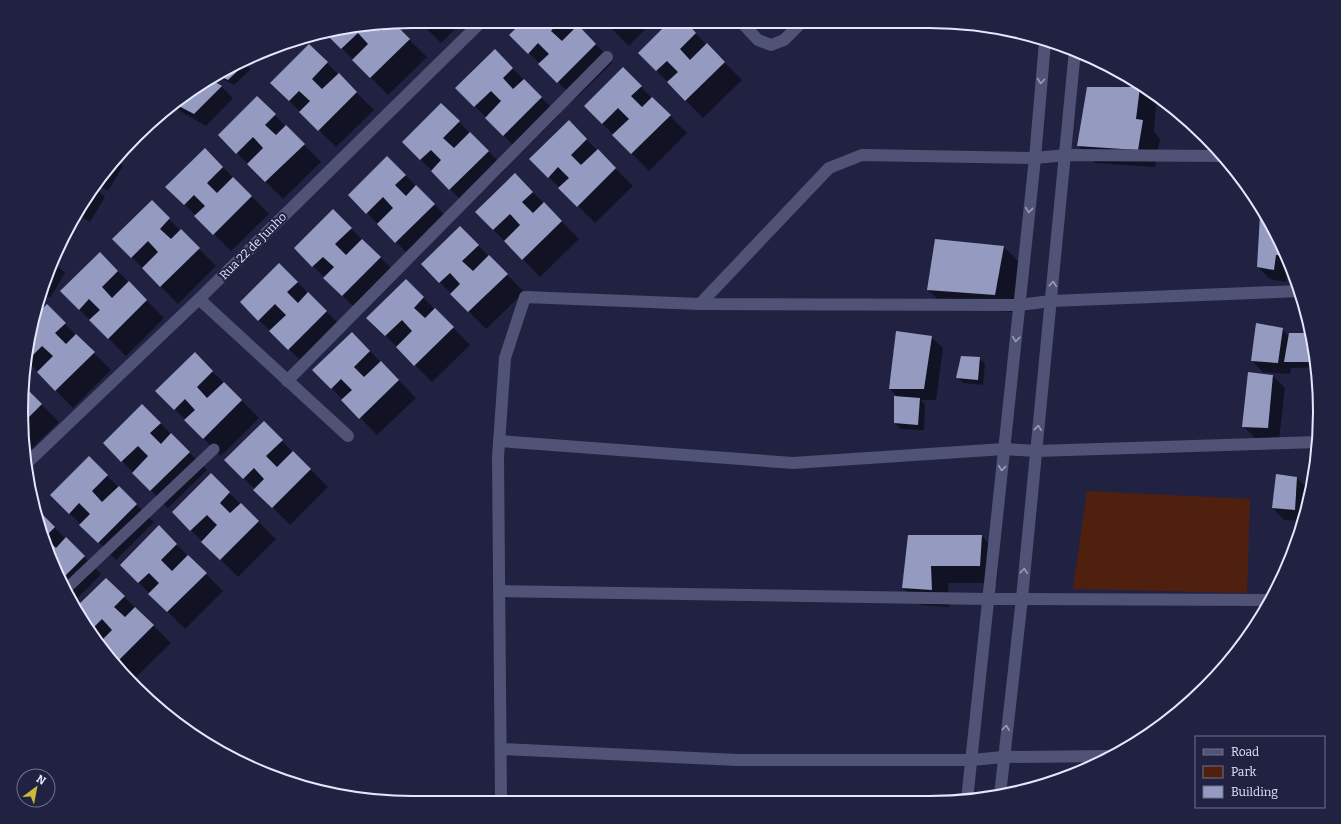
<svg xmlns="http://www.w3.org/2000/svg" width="1341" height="824" font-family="Bitter,serif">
<rect width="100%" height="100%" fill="#212242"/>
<polygon fill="#50200e" points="1087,491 1250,499 1247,593 1073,589"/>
<g fill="#0007">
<polygon points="361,24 393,24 427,57 388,95 326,32"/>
<polygon points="422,24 460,24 441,43"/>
<polygon points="521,24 576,24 613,62 575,99 511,35"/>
<polygon points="607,24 650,24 629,46"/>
<polygon points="686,24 742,80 703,118 639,53"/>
<polygon points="309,45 374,110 336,147 271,83"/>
<polygon points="495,51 559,115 521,153 457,88"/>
<polygon points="240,61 251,69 234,85 216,76"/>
<polygon points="623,69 687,133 649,171 585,106"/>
<polygon points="209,80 222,87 233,98 206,126 180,111 173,103"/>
<polygon points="1139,88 1156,105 1154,132 1160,139 1155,167 1095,163 1078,145"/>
<polygon points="257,97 321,162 283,199 219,135"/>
<polygon points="441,104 506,169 467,206 403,142"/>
<polygon points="586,139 633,186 595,223 531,159"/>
<polygon points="205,149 269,214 231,251 167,187"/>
<polygon points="387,157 452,222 413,259 349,195"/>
<polygon points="116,160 123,166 108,191 96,184 102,174"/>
<polygon points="515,174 579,239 540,277 476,212"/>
<polygon points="94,186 105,197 90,222 77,215 72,222"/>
<polygon points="152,202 216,266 178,304 114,239"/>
<polygon points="333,211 398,275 360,313 295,248"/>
<polygon points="1268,218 1290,266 1288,266 1286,282 1270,279 1258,267"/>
<polygon points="460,227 524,292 486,329 422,264"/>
<polygon points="1003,246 1021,264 1012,312 946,307 928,290"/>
<polygon points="100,253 164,318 126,356 61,291"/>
<polygon points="55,255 56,257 54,262 65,273 50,298 41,292"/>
<polygon points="279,264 344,329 306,366 259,320"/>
<polygon points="406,280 470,345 432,382 368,318"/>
<polygon points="47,306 111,370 73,408 29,363 37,315"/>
<polygon points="1282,329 1289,336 1290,334 1310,334 1315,355 1315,367 1291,368 1290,374 1263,372 1252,361"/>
<polygon points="352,333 416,398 377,435 314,370"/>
<polygon points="931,337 943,348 936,400 921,400 925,405 924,430 901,429 895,423 899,398 890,389"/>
<polygon points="195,354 259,418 221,456 157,391"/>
<polygon points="979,358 985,364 983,385 963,383 957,377"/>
<polygon points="1249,373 1273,376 1285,388 1279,440 1255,438 1243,426"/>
<polygon points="25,388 59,422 24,456 21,412"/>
<polygon points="142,405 207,470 168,508 122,461"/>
<polygon points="264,423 328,487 290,525 226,460"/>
<polygon points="89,458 154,522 116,560 52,495"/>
<polygon points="211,475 276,539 238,577 173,512"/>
<polygon points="1297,478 1309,490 1307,510 1304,521 1284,520 1273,508"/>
<polygon points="37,510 101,574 74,602 42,537 36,511"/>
<polygon points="159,527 223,591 185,629 121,565"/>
<polygon points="909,536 982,536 999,554 997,583 948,583 949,607 921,605 903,588"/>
<polygon points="106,579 171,643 132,681 115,664 87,629 77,608"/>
</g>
<g fill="#959ac1">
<polygon points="361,24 374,24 381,31 388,24 395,24 410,39 370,78 352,60 368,44 358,33 341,49 325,33"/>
<polygon points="520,24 557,24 551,31 562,41 578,25 596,44 557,83 538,64 549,54 538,43 528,54 509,35"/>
<polygon points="606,24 616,24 611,29"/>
<polygon points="667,24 688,24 696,33 680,49 690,60 707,43 725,62 685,101 667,82 678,72 667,61 656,71 638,53"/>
<polygon points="309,44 328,62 312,79 322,89 339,73 357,92 318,131 299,112 310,101 299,91 289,101 270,83"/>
<polygon points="495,49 513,68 503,78 513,89 524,79 542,97 503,136 485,118 501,101 491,91 474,107 455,88"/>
<polygon points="242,60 246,63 228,80 218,75"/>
<polygon points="623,67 642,86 631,96 642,107 652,97 671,115 631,154 612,135 629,119 618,108 602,124 584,106"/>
<polygon points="210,79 222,86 194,114 173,103"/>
<polygon points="1087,87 1140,87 1136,119 1143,120 1138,150 1077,146"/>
<polygon points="257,96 276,114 265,125 276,135 286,125 305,144 265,182 247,164 263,148 253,137 236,154 218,135"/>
<polygon points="441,103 460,121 443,138 454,148 470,132 489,151 449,190 431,171 441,160 431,150 420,160 402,142"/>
<polygon points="569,120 587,139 571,155 581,165 598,149 616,168 577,207 558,188 569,178 558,167 548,178 529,159"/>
<polygon points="205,148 223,167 207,183 217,193 233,177 252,196 213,235 194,216 205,206 194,195 184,205 165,187"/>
<polygon points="387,156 406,175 395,185 406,196 416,185 435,204 395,243 377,224 393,208 383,197 366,214 348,195"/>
<polygon points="515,173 533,192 522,202 533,213 544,202 562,221 522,260 504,241 520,225 510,214 493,230 475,212"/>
<polygon points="152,200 170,218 160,229 171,239 181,229 200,248 160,287 142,268 158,252 148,241 131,258 112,239"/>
<polygon points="333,209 352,228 335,244 346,255 362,239 381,257 342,296 323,278 334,267 323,257 312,267 294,248"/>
<polygon points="1260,215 1268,217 1285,256 1276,255 1274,270 1257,267"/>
<polygon points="460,226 479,245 462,261 473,271 489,255 508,274 468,312 450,294 460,284 450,273 439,283 421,264"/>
<polygon points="935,239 1004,246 995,295 927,290"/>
<polygon points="100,252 118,271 102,287 112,298 129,281 147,300 108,339 89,320 100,310 89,299 79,310 60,291"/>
<polygon points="279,263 298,282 287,292 298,303 308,292 327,311 288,350 269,331 286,315 275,304 258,321 240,302"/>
<polygon points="406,279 424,297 414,308 425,318 435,308 454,327 414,366 396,347 412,331 402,320 385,336 366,318"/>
<polygon points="47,304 66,323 55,333 66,344 76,334 95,352 55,391 37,372 53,356 42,346 30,358 37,314"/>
<polygon points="1256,323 1283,328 1278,363 1251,361"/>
<polygon points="896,331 932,336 924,389 889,389"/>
<polygon points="352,332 370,351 354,367 364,377 381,361 399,380 359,419 341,400 352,390 341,379 331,389 312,370"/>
<polygon points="1289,333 1310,333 1309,362 1284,362"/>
<polygon points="195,352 213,371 197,387 207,398 224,382 242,400 203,439 184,420 195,410 185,399 174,410 155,391"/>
<polygon points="961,356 980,357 978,380 956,378"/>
<polygon points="1248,372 1273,375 1268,428 1242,427"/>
<polygon points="25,387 42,404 22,424 21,412"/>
<polygon points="894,396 920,398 918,425 894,423"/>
<polygon points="142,404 161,423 150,433 161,444 171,433 190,452 150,491 132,473 148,456 138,446 121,462 103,443"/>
<polygon points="264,421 283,440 266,456 277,467 293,451 311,469 272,508 253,490 264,479 254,468 243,479 224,460"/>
<polygon points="89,456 108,475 92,491 102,502 119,486 137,504 98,543 79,525 90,514 79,503 69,514 50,495"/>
<polygon points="211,473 230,492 220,503 230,513 241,503 259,521 220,560 201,542 217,525 207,515 190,531 172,512"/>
<polygon points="1276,474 1297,477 1295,510 1272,508"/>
<polygon points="37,509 55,527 45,537 56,548 66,537 85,556 62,579 42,537 35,510"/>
<polygon points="159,525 177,544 161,560 172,571 188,555 207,573 167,612 148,594 159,583 149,573 138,583 120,565"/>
<polygon points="908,535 982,535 980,566 931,566 932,590 902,588"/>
<polygon points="106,578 125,596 114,607 125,617 135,607 154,625 115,664 99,643 112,630 102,619 89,632 76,607"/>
</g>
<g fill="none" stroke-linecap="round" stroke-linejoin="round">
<polyline stroke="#505376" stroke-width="11" points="67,588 214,449"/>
<g stroke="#505376" stroke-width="12">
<polyline points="743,24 758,40 771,45 784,40 800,24"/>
<polyline points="199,299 348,436"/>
<polyline points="700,304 829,168 862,155 1035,158 1066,155 1224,156"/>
<polyline points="287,381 607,57"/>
<polyline points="499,441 793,463 1004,449 1036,451 1318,442"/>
<polyline points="25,465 199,299 479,24"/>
<polyline points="499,591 988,599 1270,600"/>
<polyline points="501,749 737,760 972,760 1003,757 1111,756"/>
<polyline points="1000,795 1022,598 1075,50"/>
<polyline points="501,800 498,457 505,358 525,297 700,304 1019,305 1051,301 1300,291"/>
<polyline points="967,800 1035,158 1045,42"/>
</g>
</g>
<defs><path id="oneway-chevron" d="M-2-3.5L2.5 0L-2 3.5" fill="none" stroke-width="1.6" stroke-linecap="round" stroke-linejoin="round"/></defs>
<g stroke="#9a9db9">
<use href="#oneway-chevron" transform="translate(1041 81) rotate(95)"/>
<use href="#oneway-chevron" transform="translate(1029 210) rotate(96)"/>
<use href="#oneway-chevron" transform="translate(1053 284) rotate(-84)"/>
<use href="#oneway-chevron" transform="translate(1016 339) rotate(96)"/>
<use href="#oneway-chevron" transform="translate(1038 428) rotate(-84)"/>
<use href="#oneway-chevron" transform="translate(1002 468) rotate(96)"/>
<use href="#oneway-chevron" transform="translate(1024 571) rotate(-84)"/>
<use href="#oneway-chevron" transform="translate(1006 728) rotate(-83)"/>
</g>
<g text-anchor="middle" stroke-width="4" stroke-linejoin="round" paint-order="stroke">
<g font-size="12" fill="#e4e7fc" stroke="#212242">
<text transform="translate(253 246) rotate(-45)" y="4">Rua 22 de Junho</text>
</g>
</g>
<path d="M0 0H1341V824H0ZM412 28H929A384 384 0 0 1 1313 412V412A384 384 0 0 1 929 796H412A384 384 0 0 1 28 412V412A384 384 0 0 1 412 28Z" fill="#212242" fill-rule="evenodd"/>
<path fill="none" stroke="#e4e7fc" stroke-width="2" d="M412 28H929A384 384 0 0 1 1313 412V412A384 384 0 0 1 929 796H412A384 384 0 0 1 28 412V412A384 384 0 0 1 412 28Z"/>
<rect x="1195" y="736" width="130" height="72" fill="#212242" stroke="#6f718c"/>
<rect x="1203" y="749" width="20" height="6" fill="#505376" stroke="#6f718c"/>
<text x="1231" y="756" font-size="12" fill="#e4e7fc">Road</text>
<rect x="1203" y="766" width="20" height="12" fill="#50200e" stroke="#6f718c"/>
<text x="1231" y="776" font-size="12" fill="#e4e7fc">Park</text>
<rect x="1203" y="786" width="20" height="12" fill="#959ac1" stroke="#6f718c"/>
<text x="1231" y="796" font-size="12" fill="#e4e7fc">Building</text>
<g transform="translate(36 788) rotate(32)"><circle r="19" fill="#212242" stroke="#6f718c"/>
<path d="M0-3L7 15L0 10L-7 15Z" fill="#cdb938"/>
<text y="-6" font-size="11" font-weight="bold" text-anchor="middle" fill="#e4e7fc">N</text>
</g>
</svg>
